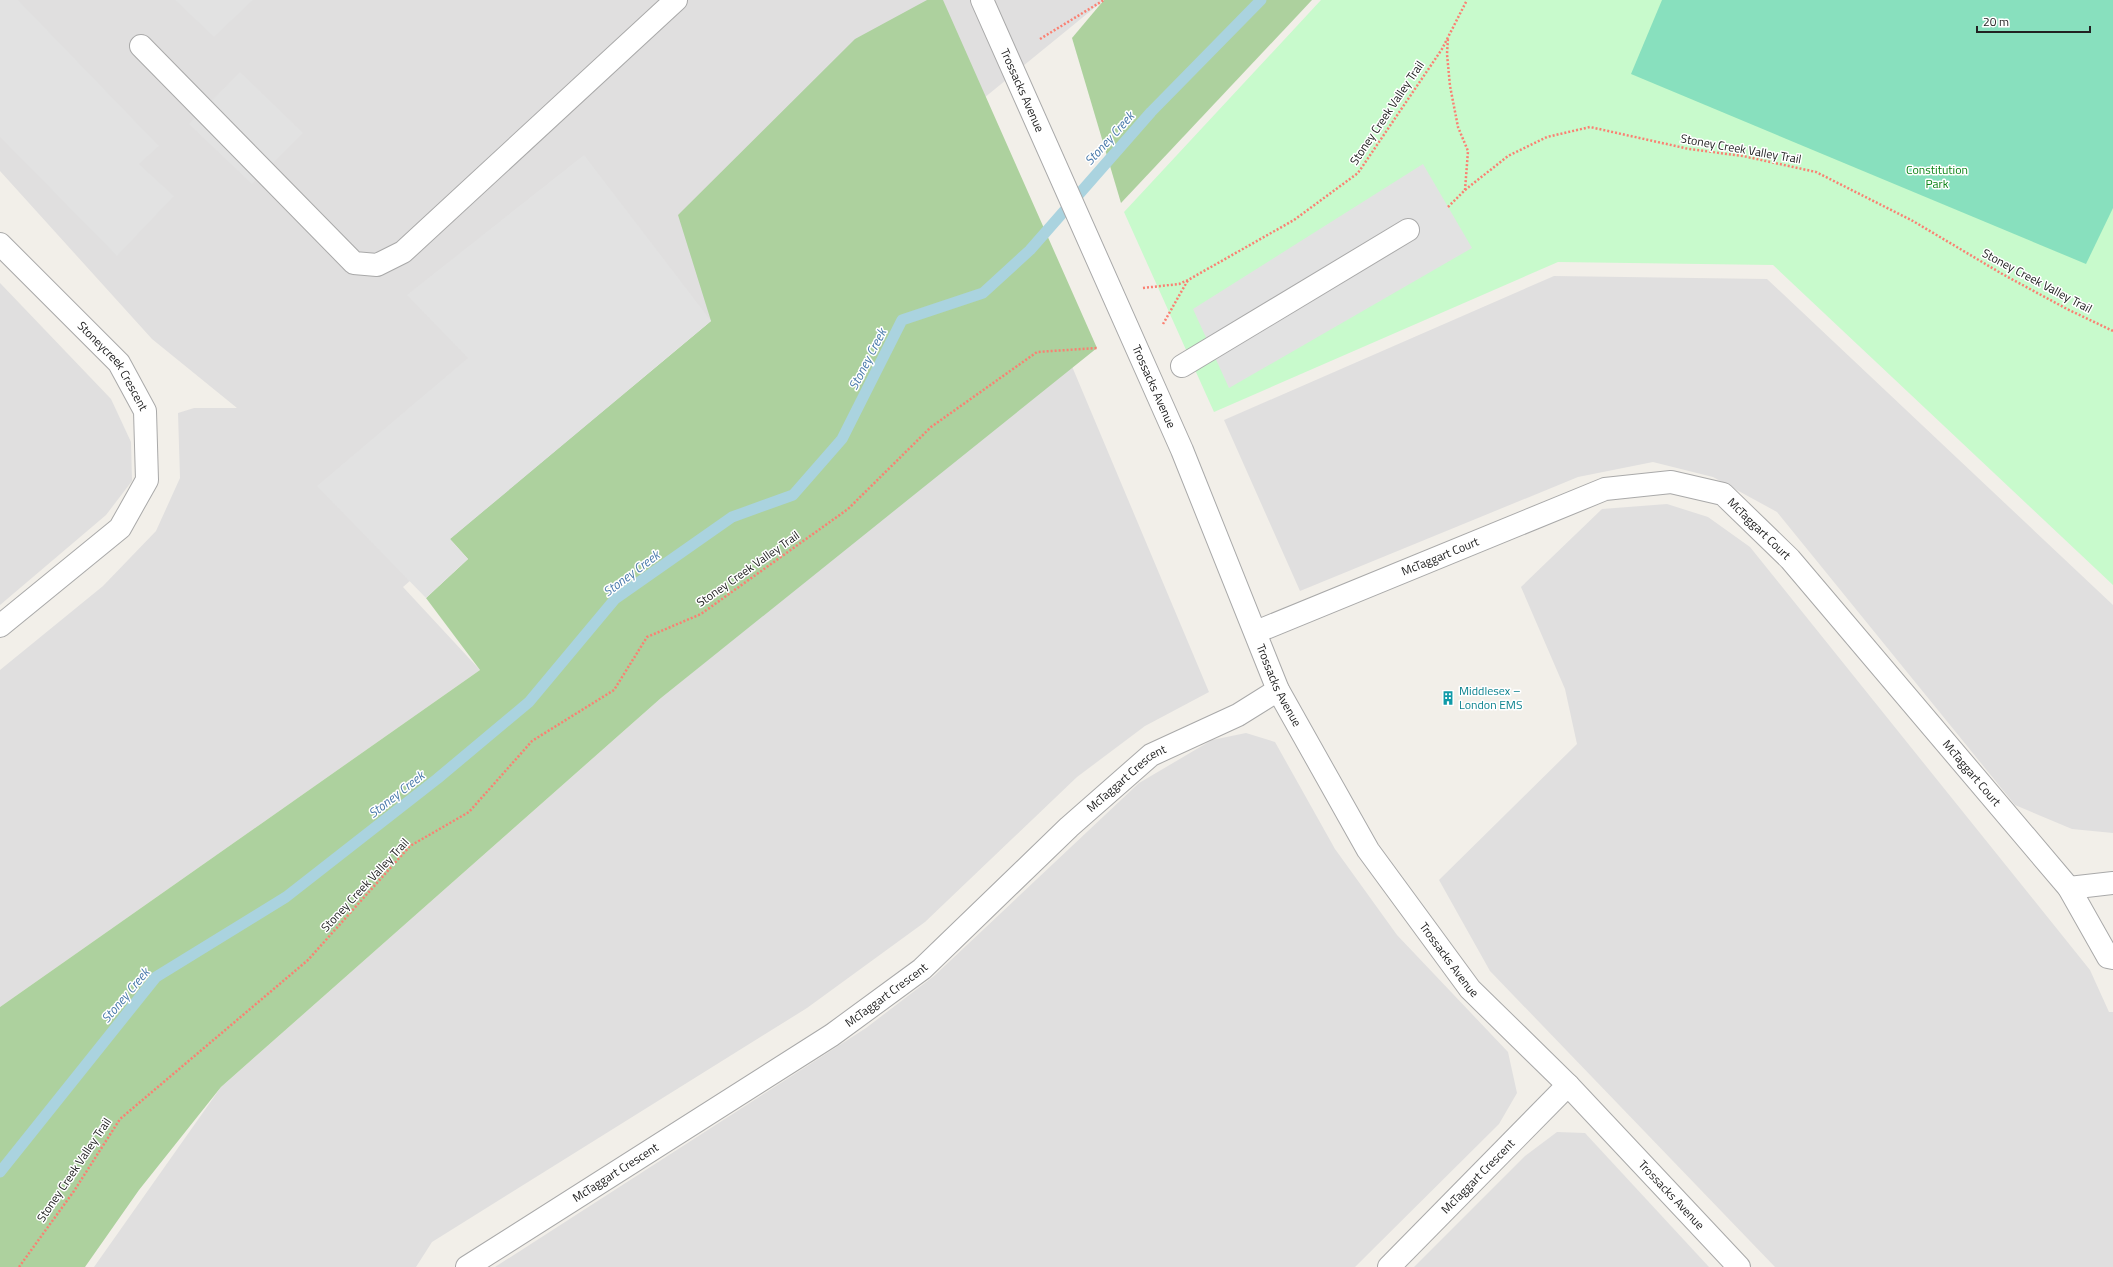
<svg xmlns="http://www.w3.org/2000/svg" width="2113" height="1267" font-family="'Titillium Web',sans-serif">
<rect width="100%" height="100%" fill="#f2efe9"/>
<g fill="#e0dfdf">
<polygon points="0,0 1104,0 659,363 403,587 480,670 0,1007 0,670 103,586 156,531 180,478 178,413 194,408 237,408 152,339 0,171"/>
<polygon points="1554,276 1767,279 2113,605 2113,833 2072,829 2015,805 1777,512 1713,477 1653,462 1578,477 1300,591 1224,420"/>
<polygon points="0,283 111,399 131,442 132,481 106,515 0,605"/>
<polygon points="1071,364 1209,692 1145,726 1077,777 925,922 807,1008 432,1242 416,1267 94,1267 221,1087 661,698"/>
<polygon points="1667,504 1708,517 1750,547 2090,970 2109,1012 2113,1012 2113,1267 1775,1267 1490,971 1439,880 1577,744 1565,689 1521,587 1602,509"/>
<polygon points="1246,733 1275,742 1335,849 1397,935 1508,1052 1517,1093 1499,1124 1355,1267 495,1267 866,1028 934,976 1139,783 1212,740"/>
<polygon points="1557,1132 1585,1133 1709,1267 1414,1267 1525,1156"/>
</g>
<g fill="#add19e">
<polygon points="927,0 943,0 1097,348 661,698 221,1087 139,1190 85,1267 0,1267 0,1007 480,670 426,598 468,559 450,539 711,321 678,215 855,39"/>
<polygon points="1104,0 1312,0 1121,203 1072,38"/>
</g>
<polygon fill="#c8facc" points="1321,0 2113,0 2113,585 1773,265 1558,262 1214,412 1124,212"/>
<polygon fill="#88e0be" points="1662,0 2113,0 2113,208 2086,264 1631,74"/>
<g fill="#e2e2e2">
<polygon points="0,0 18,0 159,146 139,164 174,196 117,256 0,137"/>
<polygon points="175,0 253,0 214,37"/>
<polygon points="240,72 303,133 252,184 189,124"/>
<polygon points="584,155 711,321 450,539 468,559 426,598 317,486 468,358 407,295"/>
<polygon points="1423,164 1472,248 1229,388 1193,309"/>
</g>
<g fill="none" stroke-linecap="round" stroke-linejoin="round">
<polyline stroke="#aad3df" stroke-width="11" points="0,1172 156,977 286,897 437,779 529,702 615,599 732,517 793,495 842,439 902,320 983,293 1030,250 1151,112 1261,0"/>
<defs>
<g id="minor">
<path id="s1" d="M 982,0 L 1182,450 L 1278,690 L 1368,850 L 1470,989 L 1568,1085 L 1739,1267"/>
<polyline points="141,46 354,263 377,265 403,252 676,0"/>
<path id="s2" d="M 0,244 L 119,363 L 145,411 L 147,480 L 120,528 L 0,626"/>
<polyline points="1182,366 1408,230"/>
<path id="s3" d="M 1256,632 L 1605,489 L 1671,482 L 1723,494 L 1790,559 L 2069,888 L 2108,957 L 2113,958"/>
<polyline points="2069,888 2113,883"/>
<path id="s4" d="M 467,1267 L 832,1035 L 922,969 L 1069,827 L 1151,755 L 1238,715 L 1278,690"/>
<path id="s5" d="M 1389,1267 L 1568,1085"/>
</g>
</defs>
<use href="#minor" stroke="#a9a9a9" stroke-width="24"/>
<g stroke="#fa8072" stroke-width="2.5" stroke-dasharray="2 2" stroke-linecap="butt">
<polyline points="1040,39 1104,0"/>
<polyline points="1465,190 1508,156 1547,137 1590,127 1689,149 1743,156 1816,172 1913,221 2004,275 2067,309 2113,331"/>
<polyline points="1448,207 1465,190 1468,151 1458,127 1450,86 1447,54 1448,38"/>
<polyline points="1143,288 1179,284 1188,280 1294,220 1358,173 1442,49 1467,0"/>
<polyline points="1163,324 1188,280"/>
<polyline points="19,1267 74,1191 120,1119 308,960 410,846 469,812 532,741 614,690 647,637 701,614 848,509 931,427 1037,352 1097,348"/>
</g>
<use href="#minor" stroke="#fff" stroke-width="22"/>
</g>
<defs>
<symbol id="building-bare" viewBox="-9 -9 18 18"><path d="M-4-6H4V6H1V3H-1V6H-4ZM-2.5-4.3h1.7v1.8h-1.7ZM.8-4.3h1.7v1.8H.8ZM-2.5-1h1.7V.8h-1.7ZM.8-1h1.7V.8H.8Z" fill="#0f9aa8" stroke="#fff" stroke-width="2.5" paint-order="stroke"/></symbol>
</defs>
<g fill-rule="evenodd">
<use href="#building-bare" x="1438" y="688" width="20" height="20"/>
</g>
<g text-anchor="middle" stroke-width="3" stroke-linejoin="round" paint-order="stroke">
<g font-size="12" fill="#222" stroke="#fff">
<text dy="4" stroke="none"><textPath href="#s1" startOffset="99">Trossacks Avenue</textPath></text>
<text transform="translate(1387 113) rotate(-56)" y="4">Stoney Creek Valley Trail</text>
<text transform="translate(1741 149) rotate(10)" y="4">Stoney Creek Valley Trail</text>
<text transform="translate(2037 281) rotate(28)" y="4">Stoney Creek Valley Trail</text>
<text dy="4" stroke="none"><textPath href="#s2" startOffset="167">Stoneycreek Crescent</textPath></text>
<text dy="4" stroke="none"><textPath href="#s1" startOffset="423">Trossacks Avenue</textPath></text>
<text dy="4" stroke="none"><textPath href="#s3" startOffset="547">McTaggart Court</textPath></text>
<text dy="4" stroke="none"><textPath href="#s3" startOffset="199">McTaggart Court</textPath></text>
<text transform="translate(748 569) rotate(-35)" y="4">Stoney Creek Valley Trail</text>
<text dy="4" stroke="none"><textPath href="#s1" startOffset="747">Trossacks Avenue</textPath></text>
<text dy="4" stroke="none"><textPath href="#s3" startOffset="871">McTaggart Court</textPath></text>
<text dy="4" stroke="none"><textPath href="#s4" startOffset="824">McTaggart Crescent</textPath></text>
<text transform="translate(365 885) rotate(-47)" y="4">Stoney Creek Valley Trail</text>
<text dy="4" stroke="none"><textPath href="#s1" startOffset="1071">Trossacks Avenue</textPath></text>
<text dy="4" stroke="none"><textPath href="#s4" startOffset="500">McTaggart Crescent</textPath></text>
<text transform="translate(74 1170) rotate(-56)" y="4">Stoney Creek Valley Trail</text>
<text dy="4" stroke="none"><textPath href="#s4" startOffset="176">McTaggart Crescent</textPath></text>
<text dy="4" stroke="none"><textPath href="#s5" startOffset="127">McTaggart Crescent</textPath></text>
<text dy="4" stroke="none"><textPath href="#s1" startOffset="1395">Trossacks Avenue</textPath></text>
</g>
<g font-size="12" fill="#0c8416" stroke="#fff">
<text x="1937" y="174">Constitution<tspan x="1937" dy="14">Park</tspan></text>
</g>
<g font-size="12" fill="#0d838f" stroke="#fff" text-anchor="start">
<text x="1459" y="695">Middlesex –<tspan x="1459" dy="14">London EMS</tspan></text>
</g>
<g font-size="13" font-style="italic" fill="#4a7aab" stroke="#fff">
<text transform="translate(1109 138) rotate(-48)" y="5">Stoney Creek</text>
<text transform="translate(867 359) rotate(-63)" y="5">Stoney Creek</text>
<text transform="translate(631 573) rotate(-37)" y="5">Stoney Creek</text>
<text transform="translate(396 794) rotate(-38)" y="5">Stoney Creek</text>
<text transform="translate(125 995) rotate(-50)" y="5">Stoney Creek</text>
</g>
</g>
<path d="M1977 26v6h113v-6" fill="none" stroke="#222222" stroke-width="2"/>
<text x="1983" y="26" font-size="12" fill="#222222" stroke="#ffffff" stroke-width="3" paint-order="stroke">20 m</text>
</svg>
